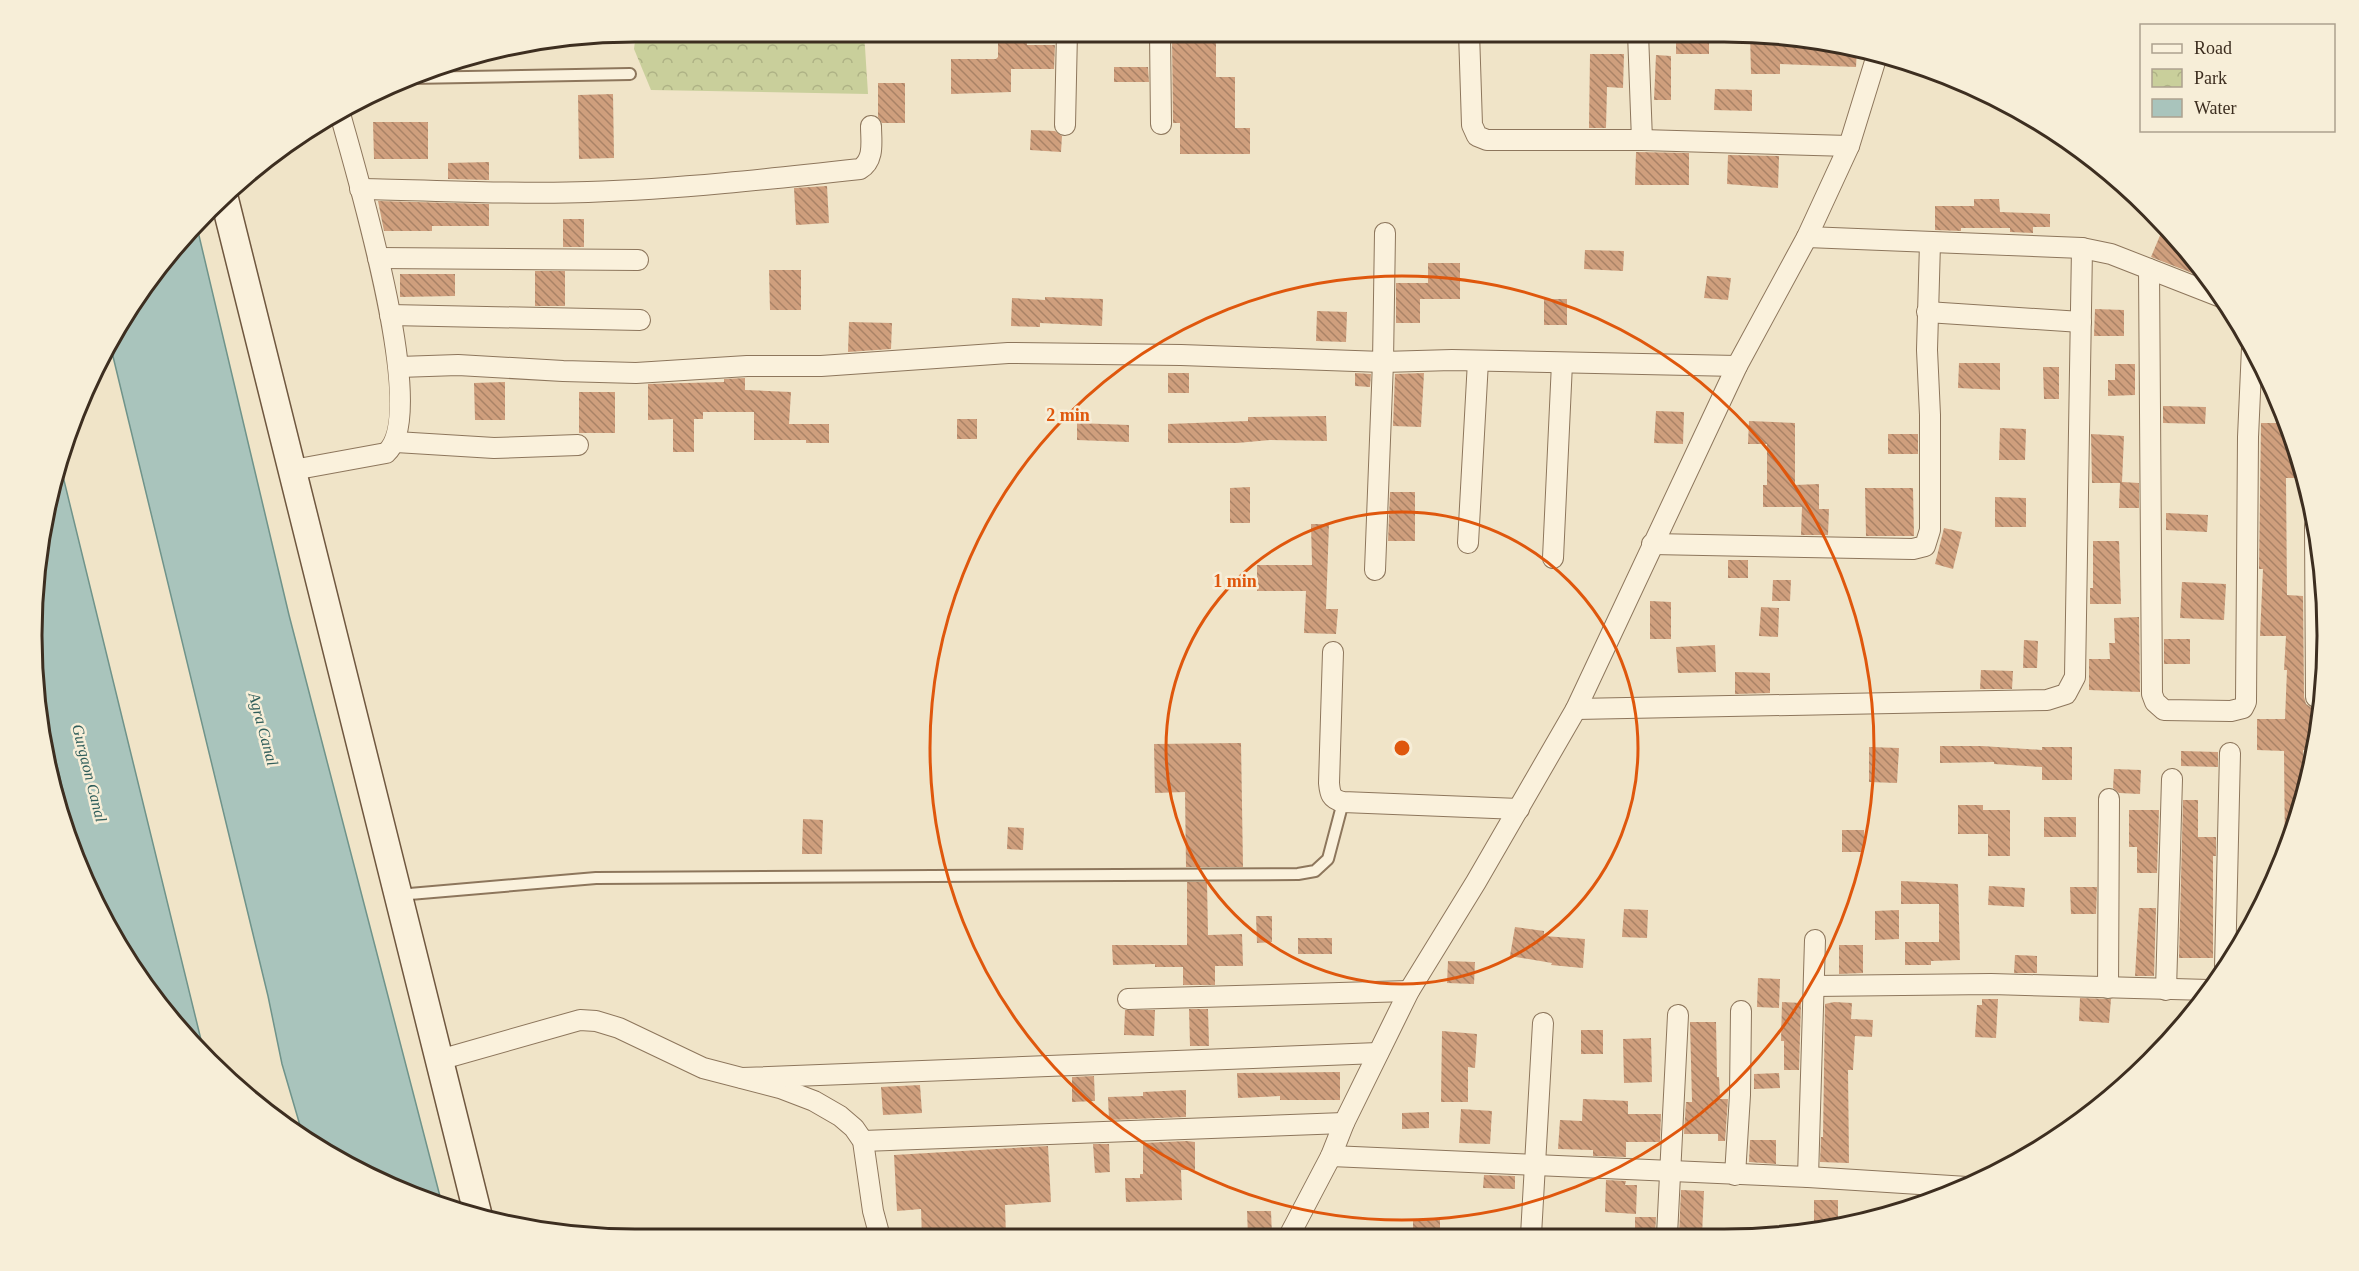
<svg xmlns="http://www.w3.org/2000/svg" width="2359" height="1271" font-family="'Times New Roman',serif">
<defs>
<pattern id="park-crowns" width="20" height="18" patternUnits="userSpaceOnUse" patternTransform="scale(1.5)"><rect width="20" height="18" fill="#c9cf9b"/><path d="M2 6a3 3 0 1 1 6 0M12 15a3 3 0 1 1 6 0" fill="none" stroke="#aeb285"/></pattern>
<pattern id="building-back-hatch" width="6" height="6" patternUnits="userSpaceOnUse" patternTransform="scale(1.5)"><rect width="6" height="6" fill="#cf9f7d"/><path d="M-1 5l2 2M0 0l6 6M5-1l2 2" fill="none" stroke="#a98266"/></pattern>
</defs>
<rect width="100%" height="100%" fill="#f0e4c8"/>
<polygon fill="url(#park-crowns)" points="636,32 864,32 868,94 651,90 634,49"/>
<g fill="#a9c4bc" stroke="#6f938a" stroke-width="1.5">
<path d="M 196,223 L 289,615 L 442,1204 L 334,1159 L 304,1139 L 282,1064 L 268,996 L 110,344 C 133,301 160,258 196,223 Z"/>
<polygon points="59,460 205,1056 182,1034 133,971 85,881 33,667 33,596 52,480"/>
</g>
<g fill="url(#building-back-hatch)">
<polygon points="998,32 1027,32 1027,45 1055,45 1054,69 1011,69 1011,92 951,94 951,59 996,59 998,57"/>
<rect x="1676" y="33" width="33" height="21"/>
<polygon points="1750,33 1763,33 1857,48 1856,67 1780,64 1780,74 1751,74"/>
<polygon points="1172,37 1216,37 1216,77 1235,77 1235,128 1250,128 1250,154 1180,154 1180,123 1173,123"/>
<polygon points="1590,54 1624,54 1623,88 1607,87 1606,128 1589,128"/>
<polygon points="1656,55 1671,56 1671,100 1654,100"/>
<polygon points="1114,67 1148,67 1149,82 1114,82"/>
<polygon points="878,83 905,83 905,123 882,123 878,117"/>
<polygon points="1715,89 1752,90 1752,111 1714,110"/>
<polygon points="613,94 614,158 579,159 578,95"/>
<polygon points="373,122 428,122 428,159 374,159"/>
<polygon points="1031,130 1055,131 1062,136 1061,152 1030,150"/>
<polygon points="1636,152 1689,153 1689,185 1635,185"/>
<polygon points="1728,155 1779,156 1778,188 1727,184"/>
<polygon points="489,162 489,180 448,179 448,163"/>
<polygon points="827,186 829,223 796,225 794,188"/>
<polygon points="1974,199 1999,199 2000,212 2050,214 2050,227 2033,227 2033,233 2010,232 2010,228 1961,228 1961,231 1935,230 1935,206 1974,206"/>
<polygon points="378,201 489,204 489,226 432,226 432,231 384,231"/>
<rect x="563" y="219" width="21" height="28"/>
<polygon points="2164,226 2202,268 2210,280 2151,257"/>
<polygon points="1585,250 1624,251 1623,271 1584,269"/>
<polygon points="1428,263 1460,263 1460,299 1420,299 1420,323 1396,323 1396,283 1428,283"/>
<polygon points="769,270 801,270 801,310 770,310"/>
<rect x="535" y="271" width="30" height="35"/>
<polygon points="400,274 455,274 455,296 400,297"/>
<polygon points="1707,276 1731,278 1728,300 1704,298"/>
<polygon points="1045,297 1103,299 1102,326 1040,323 1040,327 1011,326 1012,298 1045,300"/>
<rect x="1544" y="299" width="23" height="26"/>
<polygon points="2095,309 2124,310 2124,336 2094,336"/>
<polygon points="1317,311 1347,312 1346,342 1316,341"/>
<polygon points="849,322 892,323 891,349 848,352"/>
<polygon points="1959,363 2000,363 2000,390 1958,388"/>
<polygon points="2115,364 2135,364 2135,395 2108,396 2108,380 2115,380"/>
<polygon points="2043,367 2059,367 2059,399 2044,399"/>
<rect x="1168" y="373" width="21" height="20"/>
<polygon points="1355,373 1371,374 1370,387 1355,386"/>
<polygon points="1424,373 1421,427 1393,426 1395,374"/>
<polygon points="745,378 745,390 791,392 789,424 829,424 829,443 806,443 806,440 754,440 754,412 703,412 703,419 694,419 694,452 673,452 673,419 648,420 648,384 724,382 724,379"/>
<polygon points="505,382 505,420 475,420 474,383"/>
<rect x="579" y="392" width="36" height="41"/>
<polygon points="2163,406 2206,407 2205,424 2163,423"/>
<polygon points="1656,411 1684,412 1683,444 1654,443"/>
<polygon points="1326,416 1327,441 1270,440 1237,443 1168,443 1168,424 1248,421 1248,417"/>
<rect x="957" y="419" width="20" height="20"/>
<polygon points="1749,421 1795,423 1795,485 1819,484 1819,509 1829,509 1828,535 1801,535 1802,507 1763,507 1763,485 1767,485 1767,444 1748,444"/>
<polygon points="1077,423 1129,425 1129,442 1077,440"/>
<polygon points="2261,423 2286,423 2302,466 2302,478 2286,478 2287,595 2303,596 2304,697 2306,704 2312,708 2312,725 2316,725 2315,744 2314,750 2303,750 2304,795 2296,829 2285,853 2284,751 2257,750 2257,719 2285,719 2287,670 2284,670 2286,636 2260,636 2263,569 2259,569"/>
<polygon points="2000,428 2026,429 2025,460 1999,460"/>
<rect x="1888" y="434" width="30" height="20"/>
<polygon points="2091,434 2124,436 2122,482 2139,483 2139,508 2119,508 2120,483 2092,483"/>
<polygon points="1250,487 1250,523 1230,523 1230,488"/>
<polygon points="1865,488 1913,488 1914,536 1866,536"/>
<polygon points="1390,492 1415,492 1415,541 1388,541"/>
<polygon points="1995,497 2026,498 2026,527 1995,527"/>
<polygon points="2166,513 2208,515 2207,532 2166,530"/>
<polygon points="1311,524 1329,524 1326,609 1338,609 1336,634 1304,633 1306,591 1257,591 1257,565 1312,565"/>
<polygon points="1944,528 1962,532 1953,569 1935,564"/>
<polygon points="2093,541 2119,541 2121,604 2090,604 2090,588 2093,588"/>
<rect x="1728" y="560" width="20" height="18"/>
<polygon points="1773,580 1791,580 1790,601 1772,601"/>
<polygon points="2182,582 2226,584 2224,620 2180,618"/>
<polygon points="1650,601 1671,602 1671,639 1650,639"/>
<polygon points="1761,607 1779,608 1778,637 1759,636"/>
<polygon points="2139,617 2140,692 2089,690 2089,659 2110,659 2109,643 2115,643 2114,618"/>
<rect x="2164" y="639" width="26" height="25"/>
<polygon points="2024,640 2038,641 2037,668 2023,668"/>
<polygon points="1715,645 1716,672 1678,673 1676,647"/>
<polygon points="1981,670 2013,671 2012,689 1980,689"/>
<polygon points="1735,672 1770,673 1770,693 1735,694"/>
<polygon points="1241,743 1243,867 1186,867 1185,792 1155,793 1154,744"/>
<polygon points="1940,746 1982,746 2042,750 2042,747 2072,747 2072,780 2042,780 2042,767 1994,764 1994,762 1940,763"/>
<polygon points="1869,747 1899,748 1897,783 1869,782"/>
<polygon points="2181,751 2218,752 2218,767 2181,766"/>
<polygon points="2114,769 2141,770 2140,794 2119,793 2113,788"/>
<polygon points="2183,800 2198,800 2198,837 2216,837 2216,856 2213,856 2213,958 2179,958"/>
<polygon points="1958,805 1983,805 1983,810 2010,810 2010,856 1988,856 1988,834 1958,834"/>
<polygon points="2129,810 2159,810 2157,873 2137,873 2137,847 2129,847"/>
<rect x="2044" y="817" width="32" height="20"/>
<polygon points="803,819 823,820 822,854 802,854"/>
<polygon points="1008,827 1024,828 1023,850 1007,849"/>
<rect x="1842" y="830" width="22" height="22"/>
<polygon points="1901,881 1958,884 1960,960 1931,961 1931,965 1905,965 1905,942 1939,942 1939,904 1901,904"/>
<polygon points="1187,882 1207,882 1208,935 1242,934 1243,966 1215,966 1215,985 1183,985 1183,967 1155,967 1155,964 1113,965 1112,945 1187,945"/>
<polygon points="1989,886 2025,888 2024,907 1988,905"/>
<polygon points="2070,887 2097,887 2096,914 2071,914"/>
<polygon points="2139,908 2156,908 2154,976 2135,976"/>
<polygon points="1624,909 1648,910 1647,938 1622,937"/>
<polygon points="1899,910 1899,939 1875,940 1875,911"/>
<polygon points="1256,916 1272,916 1272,942 1257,943"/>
<polygon points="1515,927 1544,931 1544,936 1585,939 1583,968 1551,965 1552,963 1510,956"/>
<rect x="1298" y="938" width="34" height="16"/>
<polygon points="1839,945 1863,945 1863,973 1839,974"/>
<polygon points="2015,955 2037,956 2037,973 2014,973"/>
<polygon points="1448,961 1475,962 1474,984 1447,983"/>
<polygon points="1758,978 1780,979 1779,1008 1757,1007"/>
<polygon points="2080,998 2111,999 2109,1023 2079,1021"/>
<polygon points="1982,999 1998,999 1996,1038 1975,1037 1977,1005 1982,1005"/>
<polygon points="1782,1002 1801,1003 1799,1070 1784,1070 1784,1041 1781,1041"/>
<polygon points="1834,1002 1852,1003 1851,1019 1873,1020 1872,1037 1855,1036 1853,1070 1848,1070 1849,1163 1820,1162 1821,1137 1823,1137 1825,1004"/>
<polygon points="1189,1009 1208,1009 1209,1046 1190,1046"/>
<polygon points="1125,1010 1155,1010 1154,1036 1124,1035"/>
<polygon points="1690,1022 1716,1022 1717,1077 1719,1077 1720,1099 1728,1099 1725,1141 1718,1141 1718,1134 1684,1134 1686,1102 1692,1102"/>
<rect x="1581" y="1030" width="22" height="24"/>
<polygon points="1442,1031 1477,1034 1475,1068 1468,1067 1468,1102 1441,1102"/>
<polygon points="1651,1038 1652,1082 1624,1083 1623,1039"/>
<polygon points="1340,1072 1340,1100 1280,1100 1280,1096 1238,1098 1237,1073"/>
<polygon points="1779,1073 1780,1088 1754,1089 1754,1074"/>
<polygon points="1094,1076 1095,1101 1072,1102 1072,1077"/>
<polygon points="920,1085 922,1113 883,1115 881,1087"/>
<polygon points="1186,1090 1186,1117 1109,1120 1108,1097 1143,1096 1143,1092"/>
<polygon points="1583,1099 1628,1101 1628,1114 1661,1114 1660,1142 1626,1142 1626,1157 1593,1156 1593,1150 1558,1149 1560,1120 1582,1121"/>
<polygon points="1461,1109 1492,1111 1490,1144 1459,1143"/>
<polygon points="1429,1112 1429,1128 1402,1129 1402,1113"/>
<polygon points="1750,1140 1776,1140 1776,1164 1749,1162"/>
<polygon points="1187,1141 1195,1142 1195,1170 1181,1170 1182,1200 1126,1202 1125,1178 1140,1178 1140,1174 1143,1174 1143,1143"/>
<polygon points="1093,1144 1109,1144 1110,1172 1095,1173"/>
<polygon points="1048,1146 1051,1202 1005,1205 1006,1237 922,1237 921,1209 897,1211 894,1155"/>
<polygon points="1484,1175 1515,1176 1515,1189 1483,1188"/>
<polygon points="1606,1180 1626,1181 1625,1185 1637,1185 1636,1214 1605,1212"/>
<polygon points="1681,1190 1704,1191 1702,1235 1679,1235"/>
<polygon points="1814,1200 1838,1200 1838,1225 1814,1231"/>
<polygon points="1247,1211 1271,1211 1272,1236 1248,1236"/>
<polygon points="1635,1217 1656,1217 1655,1235 1635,1235"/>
<polygon points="1440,1218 1440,1236 1413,1236 1413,1219"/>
</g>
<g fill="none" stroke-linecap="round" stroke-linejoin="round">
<defs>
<g id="lane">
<polyline points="410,78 630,74"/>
<polyline points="398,895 596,878 1298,874 1315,871 1328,859 1343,802"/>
</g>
<g id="street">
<polyline points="1160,32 1161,124"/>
<polyline points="1469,32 1472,125 1477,136 1487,140 1642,140 1849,146"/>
<polyline points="1638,33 1642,140"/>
<polyline points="1065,125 1067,32"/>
<path d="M 360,189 C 436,190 512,195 588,192 C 678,189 770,179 860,169 C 875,160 871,141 871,126"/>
<polyline points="1807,237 2082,248 2111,254 2221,297"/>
<polyline points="378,258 638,260"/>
<polyline points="2149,269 2152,694 2155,702 2164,710 2231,711 2243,708 2246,702 2248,437 2252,348"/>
<polyline points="1927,312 2081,322"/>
<polyline points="390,315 640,320"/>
<polyline points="399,367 458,365 563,371 636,373 747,366 821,366 1008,353 1181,355 1383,362 1452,360 1737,366"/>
<polyline points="396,442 494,448 578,445"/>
<path d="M 293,470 L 386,453 C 431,415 354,166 339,110"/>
<polyline points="2315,526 2316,697"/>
<polyline points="1468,543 1478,361"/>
<polyline points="1652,544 1913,549 1925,546 1930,530 1930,415 1927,350 1930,243"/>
<polyline points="1553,558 1562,363"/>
<polyline points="1375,570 1383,362 1385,233"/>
<path d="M 1333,652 L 1329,783 C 1330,794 1331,799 1343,802 L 1519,809"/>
<polyline points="1576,709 2047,700 2066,694 2075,677 2082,248"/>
<polyline points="2225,968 2230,753"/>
<polyline points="1814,986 1991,984 2209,990"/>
<polyline points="2108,988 2109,799"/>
<polyline points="2166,990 2172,779"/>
<polyline points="1128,999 1409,991"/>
<polyline points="439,1060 580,1020 596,1021 619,1028 703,1068 780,1088 814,1101 840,1116 854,1128 863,1141 873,1211 880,1237"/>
<polyline points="742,1078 1378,1053"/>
<polyline points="863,1141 1344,1123"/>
<polyline points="1331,1156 1808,1177 1967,1187"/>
<polyline points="1735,1175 1740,1095 1741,1011"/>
<polyline points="1808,1177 1815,940"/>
<polyline points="1531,1235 1543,1023"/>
<polyline points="1667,1235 1678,1015"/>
<polyline points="1289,1236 1331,1156 1344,1123 1409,991 1476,882 1576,709 1737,366 1807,237 1849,146 1878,52"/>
</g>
<polyline id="secondary" points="224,197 479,1219"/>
</defs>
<use href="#lane" stroke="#8d765c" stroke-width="14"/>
<use href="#street" stroke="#8d765c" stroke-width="22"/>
<use href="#secondary" stroke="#6f573f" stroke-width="30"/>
<use href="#lane" stroke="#faf1dc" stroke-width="10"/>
<use href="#street" stroke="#faf1dc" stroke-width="20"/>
<use href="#secondary" stroke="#faf1dc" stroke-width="27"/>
</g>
<g fill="none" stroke="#df570d" stroke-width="3">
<circle cx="1402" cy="748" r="236"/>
<circle cx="1402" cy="748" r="472"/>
</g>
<g text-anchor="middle" stroke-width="5" stroke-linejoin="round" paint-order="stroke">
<g font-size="16" font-style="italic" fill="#2f5d5a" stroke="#f7eed8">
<text transform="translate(264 729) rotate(75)" y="6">Agra Canal</text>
<text transform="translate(90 773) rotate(76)" y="6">Gurgaon Canal</text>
</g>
</g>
<path d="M0 0H2359V1271H0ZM635 42H1724A593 593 0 0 1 2317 635V636A593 593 0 0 1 1724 1229H635A593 593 0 0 1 42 636V635A593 593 0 0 1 635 42Z" fill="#f7eed8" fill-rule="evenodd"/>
<path fill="none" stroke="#3d2e20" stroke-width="3" d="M635 42H1724A593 593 0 0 1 2317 635V636A593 593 0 0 1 1724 1229H635A593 593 0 0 1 42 636V635A593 593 0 0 1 635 42Z"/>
<circle cx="1402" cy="748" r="9" fill="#df570d" stroke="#f7eed8" stroke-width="3"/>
<g font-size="18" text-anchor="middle" font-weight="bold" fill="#df570d" stroke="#f7eed8" stroke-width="5" stroke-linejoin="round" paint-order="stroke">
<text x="1068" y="421">2 min</text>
<text x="1235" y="587">1 min</text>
</g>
<rect x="2140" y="24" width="195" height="108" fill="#f7eed8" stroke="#ada18e" stroke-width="1.5"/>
<rect x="2152" y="44" width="30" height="9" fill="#faf1dc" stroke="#ada18e" stroke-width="1.5"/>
<text x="2194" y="54" font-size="18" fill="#3d2e20">Road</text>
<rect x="2152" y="69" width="30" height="18" fill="url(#park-crowns)" stroke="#ada18e" stroke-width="1.5"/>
<text x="2194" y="84" font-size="18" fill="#3d2e20">Park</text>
<rect x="2152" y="99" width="30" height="18" fill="#a9c4bc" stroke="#ada18e" stroke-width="1.5"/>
<text x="2194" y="114" font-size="18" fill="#3d2e20">Water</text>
</svg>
